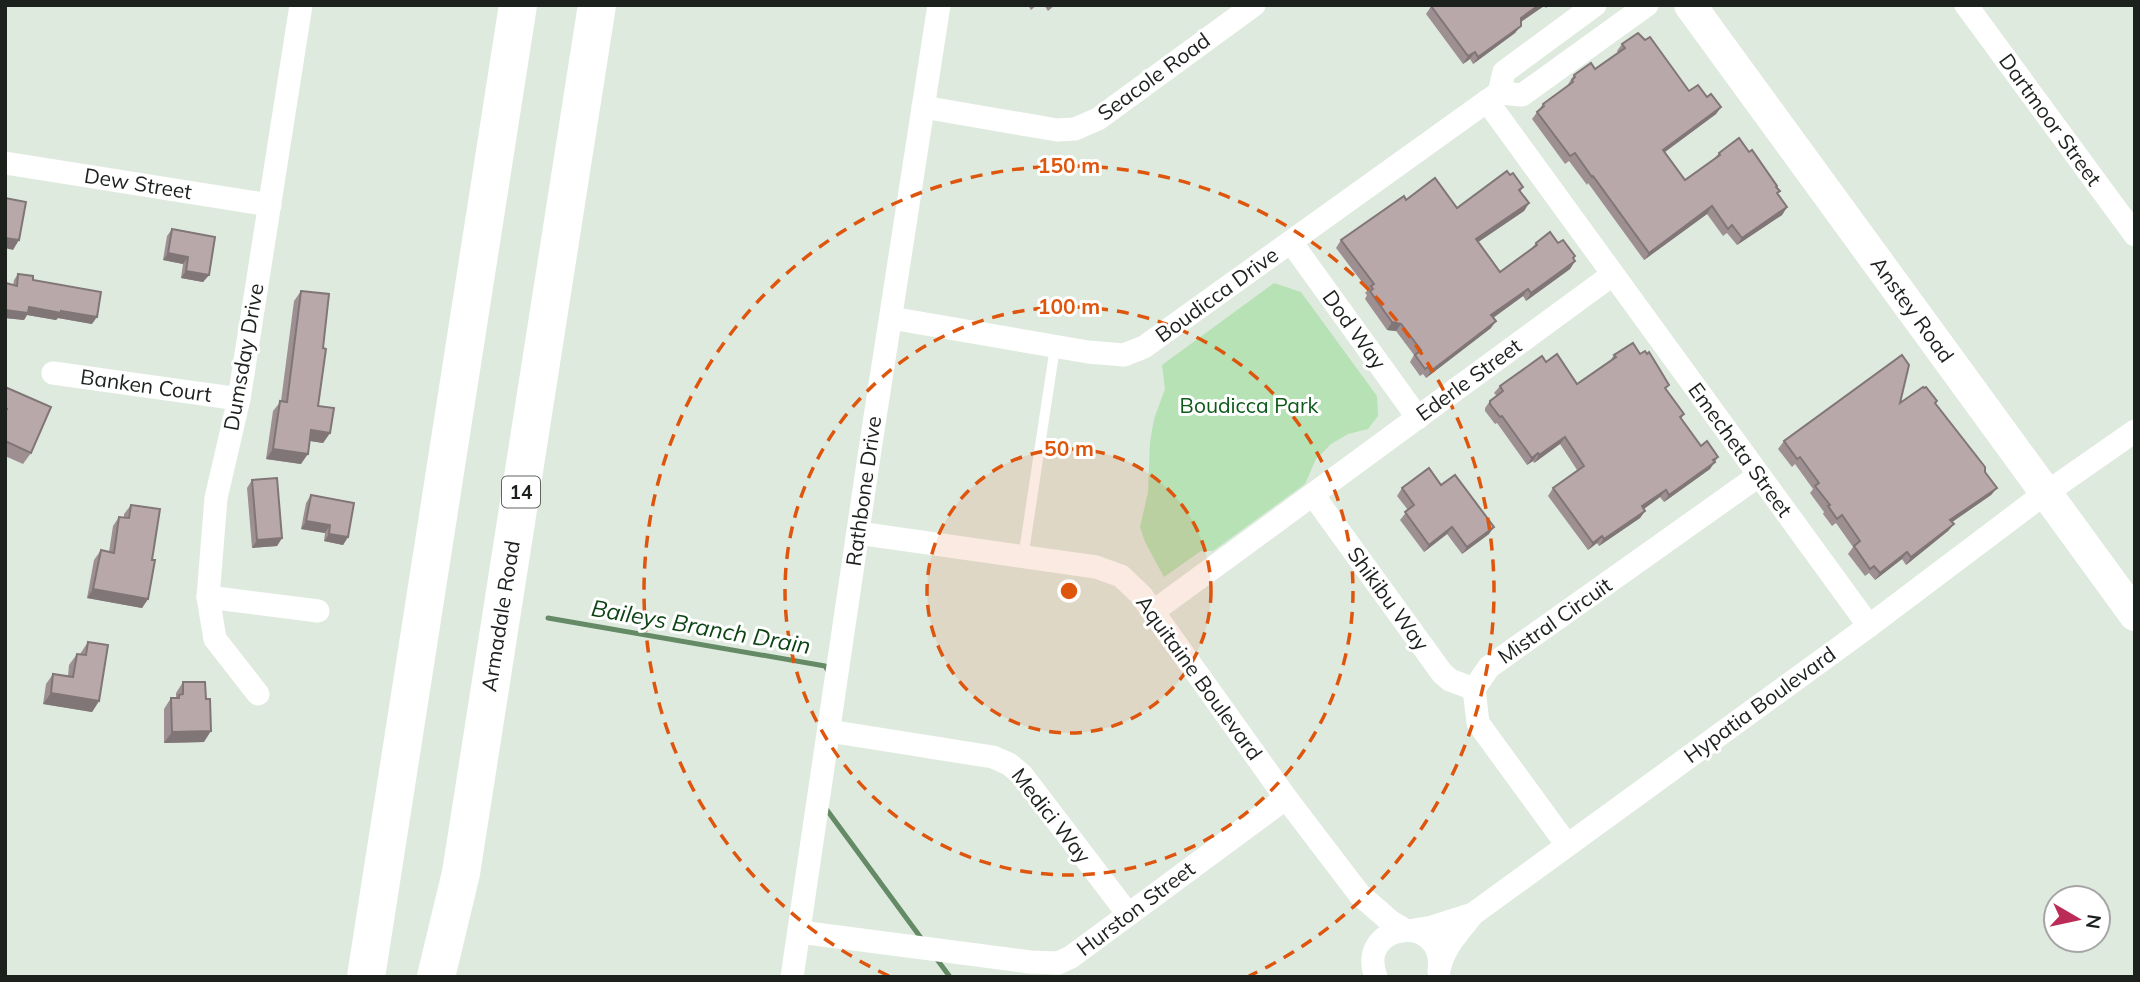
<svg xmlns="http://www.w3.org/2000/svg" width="2140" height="982" font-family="Mulish,sans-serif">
<rect width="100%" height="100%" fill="#dfeadf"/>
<polygon fill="#b6e2b6" points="1274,283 1301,292 1377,396 1378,416 1368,429 1348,434 1331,444 1316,459 1305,484 1213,551 1201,551 1164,577 1145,542 1140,527 1148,492 1150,442 1154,419 1165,389 1162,365"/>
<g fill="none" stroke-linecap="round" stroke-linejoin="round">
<g stroke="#658a66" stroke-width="5">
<polyline points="548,618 825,666 829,672"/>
<polyline points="824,806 924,942"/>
<polyline points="936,958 950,977"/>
</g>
<polyline stroke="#fff" stroke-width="10" points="1023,558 1055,347"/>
<g stroke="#fff" stroke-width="23">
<polyline points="1966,5 2135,235"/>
<polyline points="1499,93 1504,72 1595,5"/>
<polyline points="1487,101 1869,626"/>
<polyline points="923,107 1057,130 1075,129 1098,119 1254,5"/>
<polyline points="5,163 270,205"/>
<polyline points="1291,242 1418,418"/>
<polyline points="891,318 1088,352 1124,355 1144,347 1487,101 1499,93 1522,95 1647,5"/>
<polyline points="53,373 239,399"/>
<polyline points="1313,495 1442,673 1450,680 1474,689"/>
<polyline points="858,533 1096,567 1121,576 1141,595 1286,798 1360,895 1390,921 1405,930"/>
<polyline points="208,597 318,611"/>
<polyline points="1154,611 1612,275"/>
<polyline points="258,694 215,639 208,597 216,498 239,399 301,5"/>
<polyline points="829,731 993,757 1009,764 1022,775 1128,914"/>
<polyline points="1567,845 1478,723 1474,689 1489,667 1758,476"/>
<polyline points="1414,930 1432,927 1473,914"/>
<polyline points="800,932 1030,962 1058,963 1071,957 1286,798"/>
<path d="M 1440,966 C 1445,946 1461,929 1473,914 L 1869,626 L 2036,500 L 2135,431"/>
<polyline points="792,977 871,443 939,5"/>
<path d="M 1376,977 C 1355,922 1447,911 1439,971"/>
</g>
<polyline stroke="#fff" stroke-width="32" points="1690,5 2135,615"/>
<g stroke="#fff" stroke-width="38">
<polyline points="366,977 518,5"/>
<polyline points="436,977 461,873 597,5"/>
</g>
</g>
<g fill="#9e9092">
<polygon points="1028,5 1037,5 1031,10"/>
<polygon points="1044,5 1055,5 1048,11"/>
<polygon points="1432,5 1549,5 1546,8 1544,6 1521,22 1515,33 1473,64 1470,59 1463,64 1426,14"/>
<polygon points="1622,44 1689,91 1707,97 1721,107 1716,114 1665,152 1685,180 1713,160 1719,153 1749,152 1776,187 1778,194 1787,207 1782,215 1737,245 1727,233 1723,236 1707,214 1644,260 1588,183 1587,185 1569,161 1565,164 1532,119 1543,104 1567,86 1574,75 1595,69 1618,53 1617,51"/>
<polygon points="1510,175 1523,187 1520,192 1529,203 1524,211 1478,242 1500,272 1531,249 1536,243 1558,243 1575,261 1570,269 1526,301 1523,296 1493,318 1491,328 1426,378 1423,374 1420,376 1410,362 1414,355 1396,331 1387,330 1365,299 1367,295 1365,293 1368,290 1336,248 1341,240 1406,200 1457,208"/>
<polygon points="172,229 209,275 203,282 181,278 183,264 163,260 167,236"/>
<polygon points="18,274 33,280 92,324 58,318 56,320 27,315 24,320 5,318 5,284 13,285 14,280"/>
<polygon points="301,291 323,348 318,406 330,433 323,443 310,441 301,464 266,459 273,411 281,401 294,301"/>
<polygon points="1614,355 1666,389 1684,414 1681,419 1701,446 1715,461 1710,469 1664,502 1660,497 1644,509 1645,511 1640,518 1599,546 1597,543 1588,550 1548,496 1553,488 1577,470 1560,444 1534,463 1533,461 1527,465 1497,423 1495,424 1485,411 1485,408 1490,401 1497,396 1494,393 1500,386 1546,362 1577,384 1610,361"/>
<polygon points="5,387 31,453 23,464 5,456"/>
<polygon points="1935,404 1997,488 1991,495 1952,522 1954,524 1948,531 1906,565 1902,559 1875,580 1869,573 1865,576 1848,554 1853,547 1836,523 1832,526 1823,514 1824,512 1810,493 1813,489 1795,464 1792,467 1778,449 1784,441"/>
<polygon points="252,480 282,538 277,546 252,548 247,488"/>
<polygon points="1441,485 1489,534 1462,554 1447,534 1424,552 1400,520 1408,510 1397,496 1402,488"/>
<polygon points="311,495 348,537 343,545 324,541 325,533 301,529 306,503"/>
<polygon points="131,505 152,560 148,599 142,608 87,598 94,560 101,550 109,552 113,526 119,517 124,517 124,514"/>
<polygon points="88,642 99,701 92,712 43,704 46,684 53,674 68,676 69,665 77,654 80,654"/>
<polygon points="183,682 204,742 164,743 164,709 171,698 176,698 176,693"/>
</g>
<g fill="#817677">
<polygon points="1539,5 1544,6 1516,25 1521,18"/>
<polygon points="1521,26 1515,33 1473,64 1478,57"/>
<polygon points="1475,52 1470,59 1463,64 1468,56"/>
<polygon points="1721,107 1716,114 1658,157 1663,150"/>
<polygon points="1529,203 1524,211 1471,247 1476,239"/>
<polygon points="1712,206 1707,214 1644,260 1649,253"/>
<polygon points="1787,207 1782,215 1737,245 1742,238"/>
<polygon points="5,238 19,240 13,250 5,248"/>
<polygon points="168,253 188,257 183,264 163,260"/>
<polygon points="1575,261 1570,269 1526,301 1531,293"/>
<polygon points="186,271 209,275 203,282 181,278"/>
<polygon points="1528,289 1523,296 1486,323 1491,315"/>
<polygon points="29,307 61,311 97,317 92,324 58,318 56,320 27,315 24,320 5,318 5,310"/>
<polygon points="1496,321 1491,328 1426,378 1431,371"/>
<polygon points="1392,322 1401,324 1396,331 1387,330"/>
<polygon points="311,430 330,433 323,443 304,440"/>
<polygon points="1565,437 1560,444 1534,463 1539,455"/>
<polygon points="273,449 308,454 301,464 266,459"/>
<polygon points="1538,453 1533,461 1527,465 1532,458"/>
<polygon points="1718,457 1710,469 1664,502 1669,495"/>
<polygon points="1997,488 1991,495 1945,527 1950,520"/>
<polygon points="1666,490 1660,497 1637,514 1642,506"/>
<polygon points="1645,511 1640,518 1599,546 1604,539"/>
<polygon points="306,521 330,525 325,533 301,529"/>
<polygon points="1954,524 1948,531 1906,565 1911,557"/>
<polygon points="1452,527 1447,534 1424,552 1429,545"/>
<polygon points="1494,527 1489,534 1462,554 1467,547"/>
<polygon points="329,534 348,537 343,545 324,541"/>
<polygon points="1602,536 1597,543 1588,550 1593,543"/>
<polygon points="282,538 277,546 252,548 257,540"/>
<polygon points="1907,552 1902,559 1875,580 1880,573"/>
<polygon points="93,589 148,599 142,608 87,598"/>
<polygon points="51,693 99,701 92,712 43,704"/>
<polygon points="211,731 204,742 164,743 172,732"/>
</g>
<g fill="#b8a8aa" stroke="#817677" stroke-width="2">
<polygon points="1432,5 1539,5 1521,18 1521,26 1478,57 1475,52 1468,56 1431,6"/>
<polygon points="1638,33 1645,40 1650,37 1689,91 1698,85 1707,97 1711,94 1721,107 1663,150 1685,180 1720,155 1719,153 1739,138 1749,152 1752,150 1777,186 1776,187 1780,191 1777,193 1787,207 1742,238 1732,225 1728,229 1712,206 1649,253 1593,176 1592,177 1575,153 1570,156 1537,112 1544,106 1543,104 1573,82 1572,80 1575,77 1574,75 1591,63 1595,69 1625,48 1622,44"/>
<polygon points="1507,171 1510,175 1513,173 1523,187 1519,190 1529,203 1476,239 1500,272 1537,245 1536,243 1550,232 1558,243 1563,240 1575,256 1573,258 1575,261 1531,293 1528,289 1491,315 1496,321 1431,371 1428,367 1425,369 1415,355 1421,350 1401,324 1392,322 1384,311 1370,291 1373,289 1371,286 1374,284 1341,240 1404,196 1406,200 1435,178 1457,208"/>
<polygon points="5,198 26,202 19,240 5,238"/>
<polygon points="172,229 215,237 209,275 186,271 188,257 168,253"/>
<polygon points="18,274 33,276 33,280 101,292 97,317 61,311 61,313 29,307 28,313 5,310 6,283 17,286"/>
<polygon points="301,291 329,294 323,348 326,349 318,406 334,408 330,433 311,430 308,454 273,449 280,401 287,402"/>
<polygon points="1633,343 1640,354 1645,351 1647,354 1649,352 1657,365 1669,385 1665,388 1684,414 1680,417 1701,446 1707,441 1718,457 1713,460 1715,462 1669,495 1666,490 1642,506 1645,511 1604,539 1602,536 1593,543 1553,488 1584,466 1565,437 1539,455 1538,453 1532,458 1502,416 1500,417 1490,404 1490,401 1503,391 1500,386 1542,356 1546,362 1557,354 1577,384 1616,357 1614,355"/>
<polygon points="1902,355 1909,365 1900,403 1923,387 1924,388 1926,387 1937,401 1935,403 1985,467 1985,472 1997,488 1950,520 1954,524 1911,557 1907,552 1880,573 1874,566 1870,569 1854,546 1860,541 1842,515 1837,519 1828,506 1830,505 1815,486 1819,483 1800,457 1797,459 1784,441"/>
<polygon points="5,387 51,407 31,453 5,441 5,412 7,409 5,408"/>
<polygon points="1429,468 1441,485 1455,475 1494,527 1467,547 1452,527 1429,545 1405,512 1414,505 1402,488"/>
<polygon points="277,478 282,538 257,540 252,480"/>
<polygon points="311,495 354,503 348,537 329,534 330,525 306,521"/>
<polygon points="131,505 160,509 152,560 155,560 148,599 93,589 101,550 114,553 119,517 129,518"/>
<polygon points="88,642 108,645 99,701 51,693 53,674 73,677 77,654 86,655"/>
<polygon points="183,682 205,682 206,699 210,699 211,731 172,732 171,698 179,698 179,695 183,694"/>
</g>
<circle cx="1069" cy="591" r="142" fill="#de560d" fill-opacity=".12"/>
<g fill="none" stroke="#de560d" stroke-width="3.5" stroke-dasharray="12 9">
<circle cx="1069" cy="591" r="142"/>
<circle cx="1069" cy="591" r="284"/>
<path d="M889 976A425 425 0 1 1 1249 976"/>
</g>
<g text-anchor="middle" stroke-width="6" stroke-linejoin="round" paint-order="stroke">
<rect fill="#fff" stroke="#616461" stroke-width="2" x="502" y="476.5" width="38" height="31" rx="5"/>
<g font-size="19" font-weight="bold" fill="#1d211d">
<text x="521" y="499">14</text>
</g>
<g font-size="21" fill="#1d211d" stroke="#fff">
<text transform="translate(1154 77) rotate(-36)" y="7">Seacole Road</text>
<text transform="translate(2050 120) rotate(54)" y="7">Dartmoor Street</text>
<text transform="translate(138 184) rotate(9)" y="7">Dew Street</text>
<text transform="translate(1217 295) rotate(-36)" y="7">Boudicca Drive</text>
<text transform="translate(1912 310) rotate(54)" y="7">Anstey Road</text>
<text transform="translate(1354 330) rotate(54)" y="7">Dod Way</text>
<text transform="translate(244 357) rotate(-80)" y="7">Dumsday Drive</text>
<text transform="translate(1469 380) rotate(-36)" y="7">Ederle Street</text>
<text transform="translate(146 386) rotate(8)" y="7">Banken Court</text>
<text transform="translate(1740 450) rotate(54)" y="7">Emecheta Street</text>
<text transform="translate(864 491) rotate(-82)" y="7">Rathbone Drive</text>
<text transform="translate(1388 599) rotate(54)" y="7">Shikibu Way</text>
<text transform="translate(501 616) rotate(-81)" y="7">Armadale Road</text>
<text transform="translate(1555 621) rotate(-35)" y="7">Mistral Circuit</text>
<text transform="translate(1199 678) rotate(54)" y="7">Aquitaine Boulevard</text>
<text transform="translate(1760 705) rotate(-36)" y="7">Hypatia Boulevard</text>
<text transform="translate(1051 816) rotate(52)" y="7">Medici Way</text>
<text transform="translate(1136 909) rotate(-37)" y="7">Hurston Street</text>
</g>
<g font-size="21" fill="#0d5919" stroke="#fff">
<text x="1249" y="413">Boudicca Park</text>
</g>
<g font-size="23" font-style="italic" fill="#0d4414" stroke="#fff">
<text transform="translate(701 627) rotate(10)" y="8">Baileys Branch Drain</text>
</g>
</g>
<circle cx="1069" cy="591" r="10" fill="#de560d" stroke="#fff" stroke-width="3.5"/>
<g font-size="21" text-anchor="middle" font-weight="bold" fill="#de560d" stroke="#fff" stroke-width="6" stroke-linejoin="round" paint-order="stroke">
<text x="1069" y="173">150 m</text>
<text x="1069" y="314">100 m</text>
<text x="1069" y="456">50 m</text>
</g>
<rect width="2140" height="982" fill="none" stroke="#1d211d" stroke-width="14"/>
<g transform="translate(2077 919) rotate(99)"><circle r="33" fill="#ffffff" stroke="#a5a6a5" stroke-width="2"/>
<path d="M0-5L12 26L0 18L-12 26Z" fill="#ba2b57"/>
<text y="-10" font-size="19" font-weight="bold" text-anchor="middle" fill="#1d211d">N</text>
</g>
</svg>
